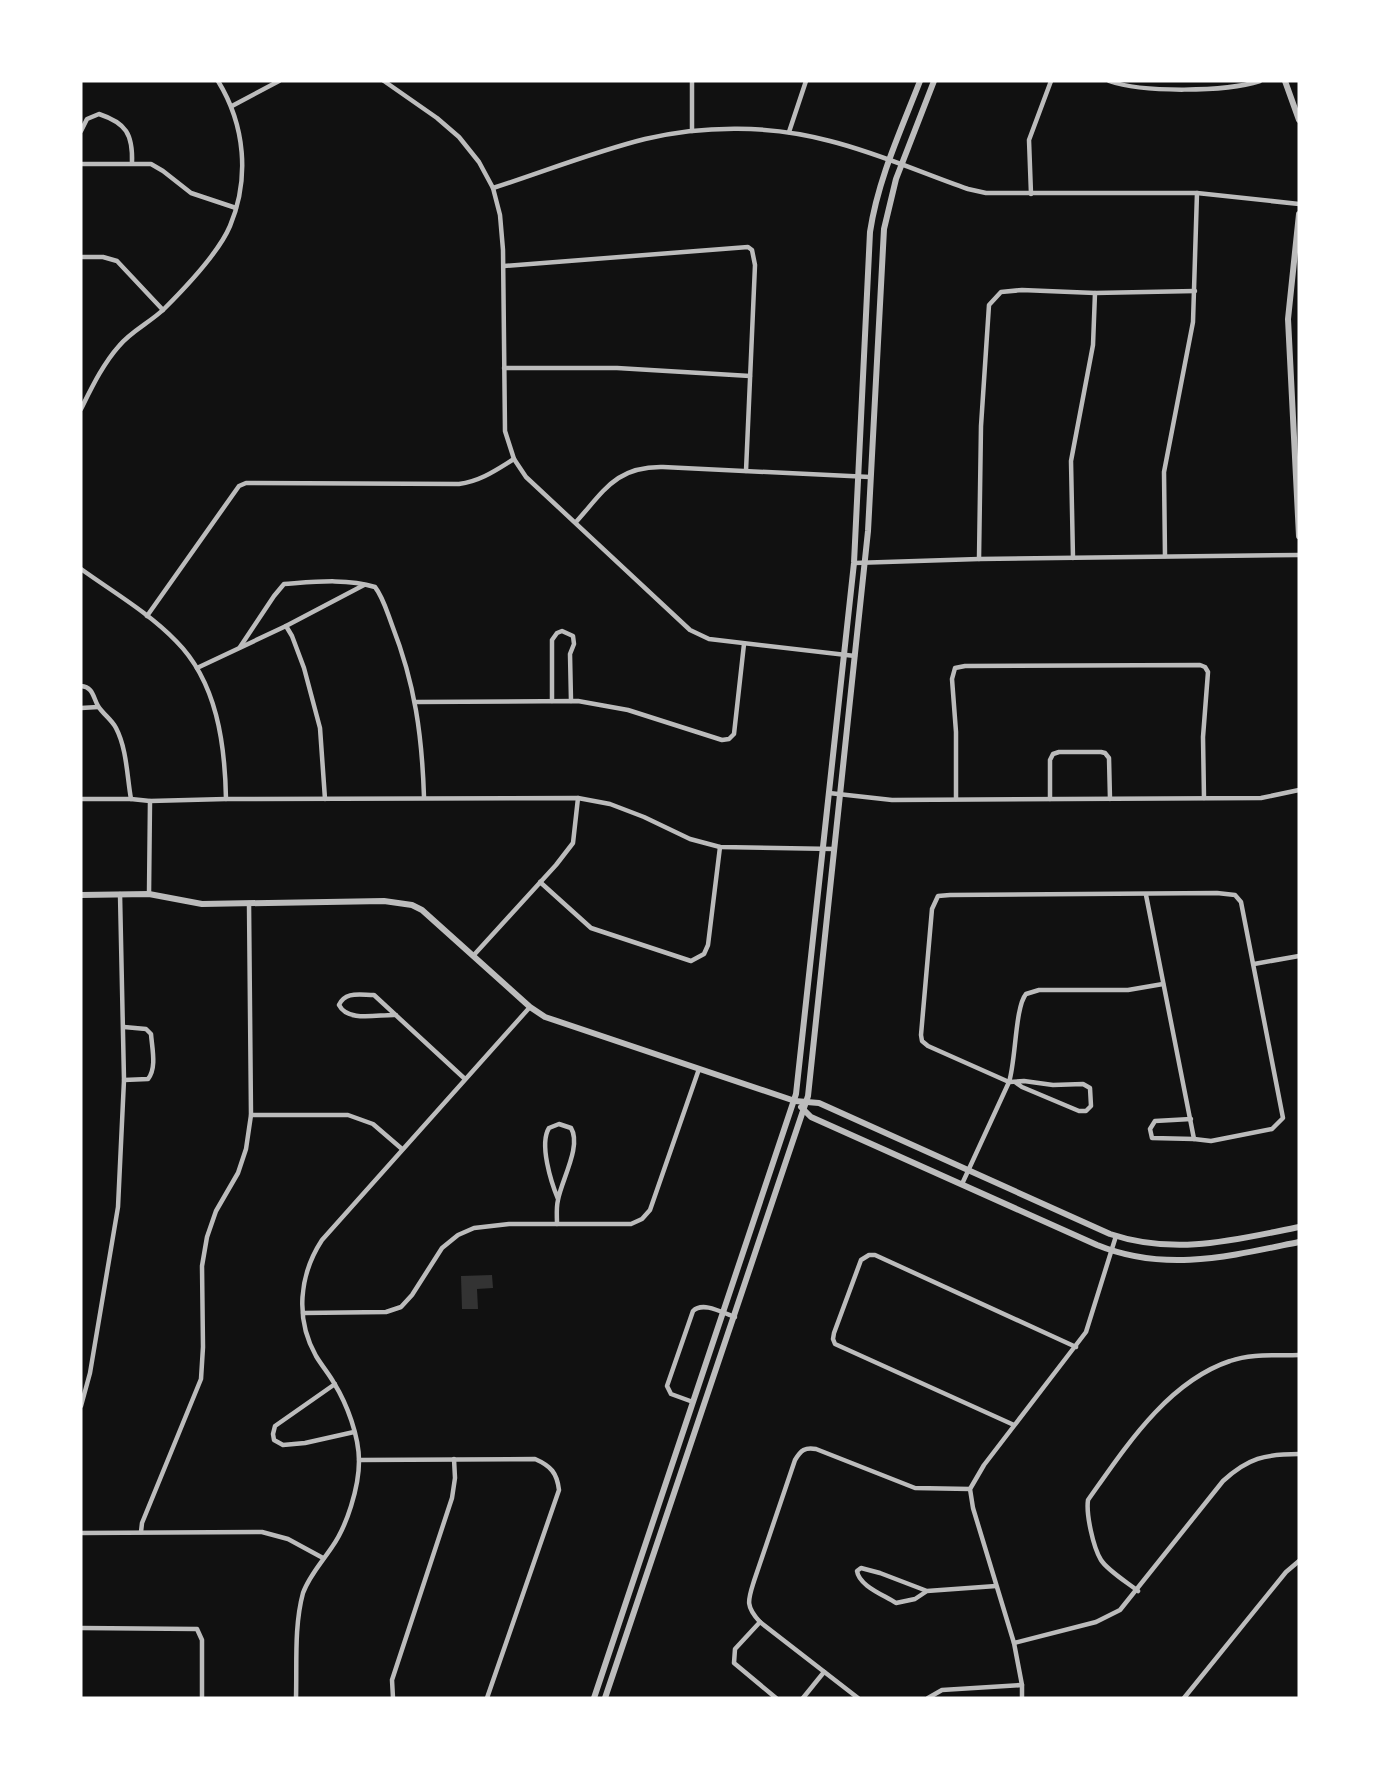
<svg xmlns="http://www.w3.org/2000/svg" width="1380" height="1779" font-family="Signika,sans-serif">
<rect width="100%" height="100%" fill="#111"/>
<polygon fill="#333" points="492,1275 493,1288 477,1289 478,1309 462,1309 461,1276"/>
<g fill="none" stroke-linecap="round" stroke-linejoin="round">
<g stroke="#bcbcbc" stroke-width="4.5">
<polyline points="384,81 437,118 459,137 479,162 493,188 500,215 503,250 505,431 514,459 526,477 690,630 709,639 855,656"/>
<polyline points="692,81 692,131"/>
<path d="M 1109,81 C 1143,93 1225,92 1260,81"/>
<polyline points="232,106 279,81"/>
<path d="M 81,131 L 87,119 L 99,114 C 126,123 133,134 132,163"/>
<polyline points="789,132 806,81"/>
<polyline points="81,164 151,164 163,171 191,193 236,208"/>
<path d="M 493,188 C 543,172 593,152 645,139 C 704,125 771,125 830,141 C 878,153 922,173 968,189 L 986,193 L 1197,193 L 1299,204"/>
<polyline points="1031,194 1029,140 1051,81"/>
<polyline points="81,257 103,257 117,261 163,310"/>
<polyline points="504,266 748,247 752,250 755,265 746,471"/>
<polyline points="504,368 617,368 750,376"/>
<path d="M 81,409 C 92,387 103,364 119,346 C 131,331 151,322 165,308 C 185,288 219,252 230,226 C 250,178 245,125 218,81"/>
<path d="M 576,522 C 604,491 616,466 663,467 L 870,477"/>
<polyline points="1165,556 1164,472 1193,322 1197,193"/>
<polyline points="1073,558 1071,461 1093,345 1095,293"/>
<polyline points="979,559 981,426 989,305 1001,292 1022,290 1095,293 1195,291"/>
<polyline points="854,563 979,559 1299,555"/>
<path d="M 81,569 C 113,592 149,613 176,641 C 217,682 225,744 226,799"/>
<path d="M 147,616 L 239,486 L 246,483 L 459,484 C 481,481 496,470 514,459"/>
<polyline points="286,626 292,636 304,668 320,728 325,799"/>
<path d="M 240,647 L 274,596 L 284,584 C 313,582 346,578 375,587 C 383,597 387,612 392,625 C 415,684 422,735 424,797"/>
<polyline points="197,668 286,626 364,585"/>
<path d="M 81,686 C 93,687 93,697 98,706 C 103,714 112,720 116,728 C 127,749 127,777 131,799"/>
<polyline points="552,701 552,640 557,633 562,631 573,636 574,644 570,654 571,701"/>
<polyline points="416,702 578,701 628,710 722,740 729,739 734,734 744,644"/>
<polyline points="81,708 98,707"/>
<polyline points="829,793 892,800 1261,798 1299,790"/>
<polyline points="81,799 131,799 150,801 226,799 578,798 610,804 644,817 690,839 720,847 834,849"/>
<polyline points="956,799 956,732 952,679 955,668 965,666 1200,665 1205,667 1208,672 1203,737 1204,798"/>
<polyline points="1050,799 1050,760 1053,754 1059,752 1101,752 1105,753 1109,758 1110,799"/>
<polyline points="540,882 591,928 691,961 704,954 708,945 720,847"/>
<polyline points="149,894 150,801"/>
<polyline points="1146,895 1194,1139"/>
<polyline points="473,956 556,865 573,843 578,798"/>
<polyline points="1254,964 1299,956"/>
<path d="M 396,1015 C 379,1014 348,1023 339,1005 C 345,991 360,995 374,995 L 465,1079"/>
<path d="M 124,1027 L 146,1029 L 151,1034 C 152,1048 157,1068 148,1079 L 124,1080"/>
<polyline points="1015,1082 1022,1087 1079,1111 1086,1111 1091,1106 1090,1088 1083,1084 1053,1085 1024,1081 1009,1082 928,1046 922,1041 921,1035 932,909 938,896 950,895 1217,893 1235,895 1241,902 1283,1118 1272,1129 1211,1141 1194,1139 1152,1138 1150,1129 1155,1121 1191,1119"/>
<polyline points="251,1115 348,1115 373,1124 402,1149"/>
<path d="M 962,1184 L 1009,1082 C 1016,1060 1015,1007 1026,994 L 1039,990 L 1128,990 L 1163,984"/>
<path d="M 557,1224 C 557,1216 556,1208 558,1200 C 561,1181 582,1146 571,1128 L 559,1124 L 549,1128 C 539,1144 551,1182 558,1199"/>
<polyline points="303,1313 386,1312 401,1307 412,1295 442,1248 458,1235 474,1228 509,1224 631,1224 642,1219 650,1210 699,1069"/>
<polyline points="335,1384 275,1426 273,1434 274,1440 283,1445 305,1443 354,1432"/>
<path d="M 693,1402 L 671,1394 L 667,1386 L 693,1311 C 703,1301 723,1313 735,1317"/>
<polyline points="81,1406 90,1373 118,1207 124,1080 120,894"/>
<polyline points="1014,1425 835,1344 833,1339 834,1333 861,1260 869,1255 875,1255 1076,1347"/>
<path d="M 359,1460 L 535,1459 C 551,1466 557,1473 559,1490 L 487,1698"/>
<polyline points="141,1532 142,1523 201,1379 203,1347 202,1266 207,1237 216,1211 238,1173 246,1149 251,1115 249,903"/>
<polyline points="81,1533 262,1532 288,1539 323,1558"/>
<path d="M 927,1591 L 880,1573 L 861,1568 L 857,1571 C 859,1586 884,1595 896,1603 L 915,1599 L 927,1591 L 996,1586"/>
<path d="M 1138,1591 C 1128,1583 1107,1570 1101,1560 C 1093,1547 1086,1514 1088,1500 C 1125,1448 1167,1382 1230,1361 C 1252,1353 1277,1356 1299,1355"/>
<polyline points="760,1622 735,1649 734,1663 776,1698"/>
<polyline points="81,1628 197,1629 202,1640 202,1698"/>
<path d="M 1014,1643 L 1096,1622 L 1120,1610 L 1223,1481 C 1248,1458 1265,1454 1299,1454"/>
<path d="M 296,1698 C 297,1664 294,1626 303,1593 C 309,1576 322,1562 332,1547 C 347,1526 359,1487 359,1461 C 359,1436 347,1404 334,1383 C 329,1374 322,1366 316,1356 C 295,1319 299,1275 322,1240 L 530,1007"/>
<polyline points="393,1698 392,1680 452,1498 455,1478 454,1459"/>
<polyline points="803,1698 824,1672"/>
<path d="M 858,1698 L 760,1622 C 745,1606 748,1600 754,1581 L 795,1460 C 801,1450 805,1447 816,1449 L 915,1488 L 970,1489"/>
<polyline points="928,1698 942,1690 1022,1685"/>
<polyline points="1022,1698 1022,1685 1014,1643 973,1508 970,1489 984,1465 1086,1332 1116,1236"/>
<polyline points="1184,1698 1286,1572 1299,1561"/>
</g>
<g stroke="#bcbcbc" stroke-width="6">
<polyline points="1285,81 1299,120"/>
<polyline points="1299,214 1288,319 1299,536"/>
<path d="M 81,895 L 149,894 L 202,904 L 384,901 L 412,905 L 422,910 L 530,1007 L 545,1017 L 795,1101 L 819,1103 L 1110,1234 C 1176,1256 1234,1240 1299,1227"/>
<path d="M 801,1107 L 811,1117 L 1097,1245 C 1166,1273 1230,1256 1299,1242"/>
<path d="M 594,1698 L 796,1094 L 854,563 L 870,232 C 878,179 901,130 920,81"/>
<polyline points="605,1698 808,1096 868,531 884,229 896,179 934,81"/>
</g>
</g>
<rect width="1380" height="1779" fill="none" stroke="#ffffff" stroke-width="165"/>
</svg>
